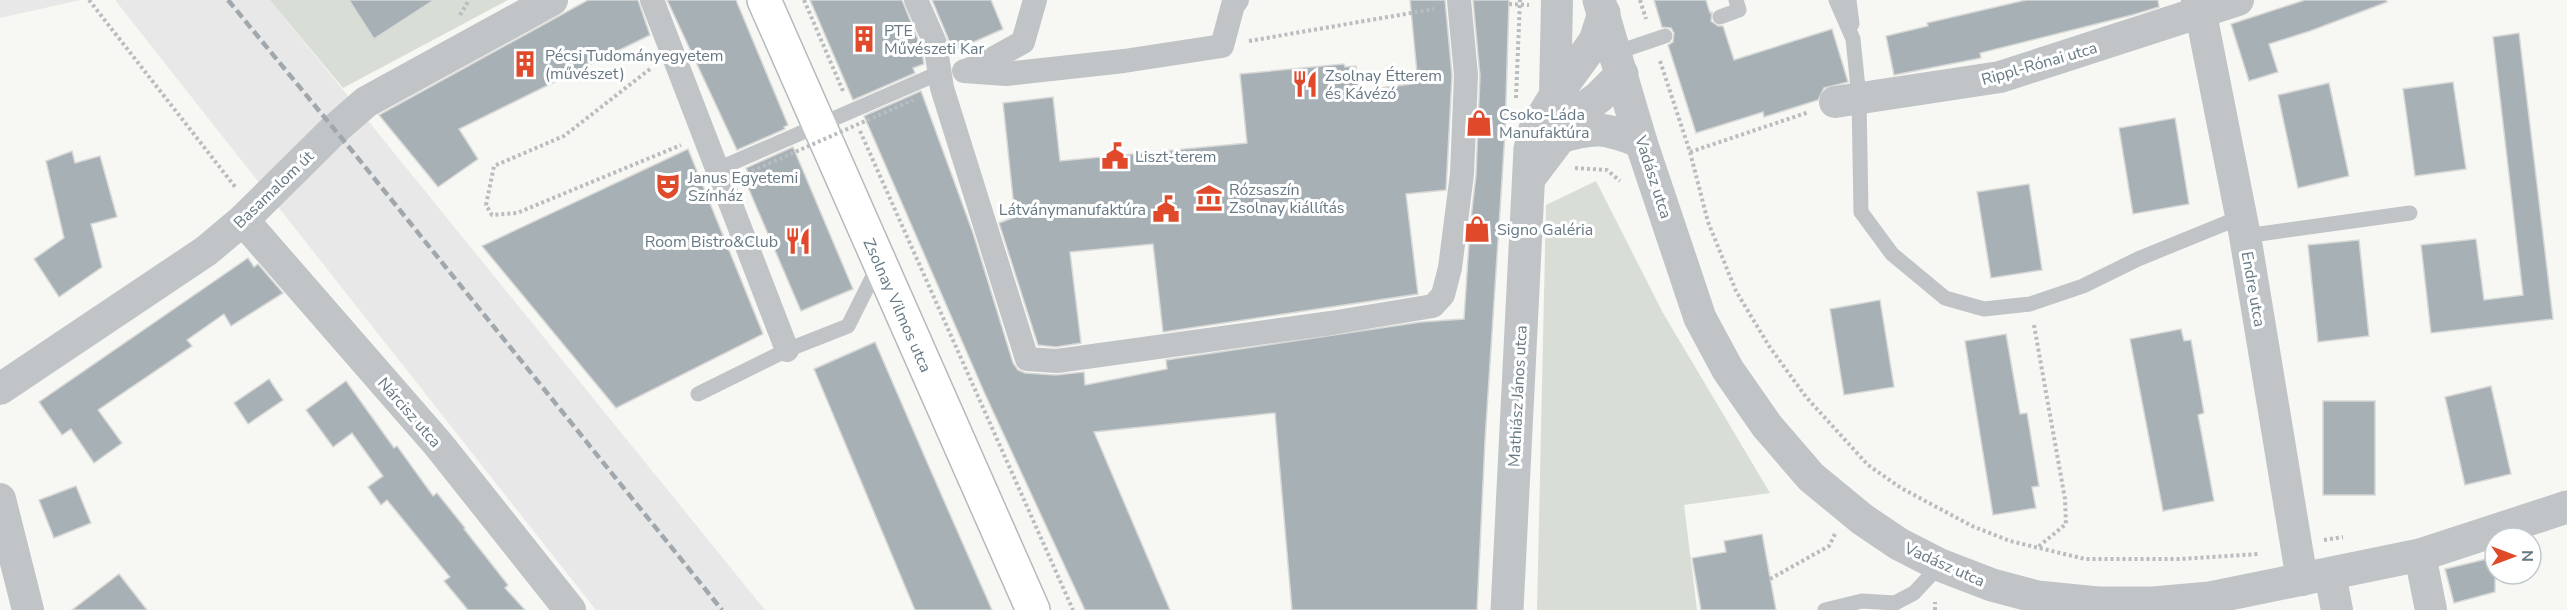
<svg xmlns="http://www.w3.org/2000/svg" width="2567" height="610" font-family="'Nunito Sans',sans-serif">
<rect width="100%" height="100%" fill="#f7f7f4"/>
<g fill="#e7e8e7">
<polygon points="0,0 80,0 0,18"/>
<polygon points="115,0 270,0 765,610 596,610"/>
</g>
<g fill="#d8ded5">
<polygon points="270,0 508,0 343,88"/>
<polygon points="1596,181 1663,313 1770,493 1684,505 1697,610 1537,610 1546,205"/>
</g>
<g fill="#a6b0b5" stroke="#d8d8d6" stroke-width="1.5">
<polygon points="349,0 434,0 374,39"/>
<polygon points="588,0 638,0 650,35 459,129 478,159 438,187 379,115"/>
<polygon points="667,0 736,0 788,125 784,127 785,129 737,150"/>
<polygon points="810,0 902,0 921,47 924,64 913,68 915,73 853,100"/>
<polygon points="932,0 991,0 1003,29 951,52 948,38"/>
<polygon points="1410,0 1445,0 1452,75 1446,190 1406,194 1418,294 1163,332 1153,244 1070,252 1081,343 1056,347 1038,345 999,223 1015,217 1003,103 1053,97 1060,161 1247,143 1240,74 1344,64 1345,67 1356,66 1358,91 1418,83"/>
<polygon points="1473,0 1509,0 1505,133 1485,440 1477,610 1292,610 1275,413 1094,432 1170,610 1085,610 985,394 864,116 921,91 973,233 1013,363 1018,370 1025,373 1056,375 1084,372 1085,385 1167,369 1166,360 1421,322 1464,319 1470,227 1476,175 1480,76"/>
<polygon points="1654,0 1706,0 1710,13 1712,12 1711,21 1718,26 1723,26 1734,60 1832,29 1848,82 1824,88 1818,100 1764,117 1763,112 1696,133 1668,45 1673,42 1674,33 1671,28 1662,27"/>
<polygon points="2026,0 2158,0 2159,7 2132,15 1980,53 1981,58 1894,75 1886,36 1928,26 1927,23"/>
<polygon points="2305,0 2386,0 2387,2 2310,31 2269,44 2278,72 2249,81 2231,24"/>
<polygon points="2519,33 2553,319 2431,333 2421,245 2476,239 2484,300 2523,295 2493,37"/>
<polygon points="2453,82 2466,169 2415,176 2403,89"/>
<polygon points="2329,83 2349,176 2298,188 2278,95"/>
<polygon points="2175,118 2189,204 2133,214 2119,128"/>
<polygon points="793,147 853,289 801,311 747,185 753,183 746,168"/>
<polygon points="688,149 763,334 616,408 482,246"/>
<polygon points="72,151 75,163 100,156 117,217 91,224 102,267 59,297 34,259 64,238 46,161"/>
<polygon points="2029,184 2042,270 1991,278 1977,192"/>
<polygon points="2359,240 2369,336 2318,342 2308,245"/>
<polygon points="248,258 254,267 258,264 283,293 231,326 224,314 187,340 192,346 98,410 122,443 94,463 71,429 62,435 39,402"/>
<polygon points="1880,300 1894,387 1844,395 1830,309"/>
<polygon points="2181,329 2184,341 2191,340 2204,413 2198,415 2214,501 2163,511 2130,339"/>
<polygon points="2006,334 2020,414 2027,413 2039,486 2032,487 2036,508 1993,515 1965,341"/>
<polygon points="875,342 930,469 992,610 915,610 814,369"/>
<polygon points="269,379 283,400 248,424 234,403"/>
<polygon points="346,381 394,448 397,446 433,496 437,493 465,528 464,529 508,585 505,588 525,610 468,610 444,581 450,577 387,500 381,505 368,487 383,476 352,433 333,447 306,410"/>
<polygon points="2491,386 2511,474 2465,485 2445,397"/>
<rect x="2323" y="401" width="52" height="94"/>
<polygon points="76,486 91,523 54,538 39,500"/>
<polygon points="1762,534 1776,610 1701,610 1692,558 1726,552 1724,541"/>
<polygon points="2495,557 2495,592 2454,603 2445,569"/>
<polygon points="119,574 147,610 72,610"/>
</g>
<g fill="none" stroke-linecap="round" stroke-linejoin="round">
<defs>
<polyline id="primary" points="764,0 1033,610"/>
</defs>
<use href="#primary" stroke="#b5babd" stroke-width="36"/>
<g stroke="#babdbf" stroke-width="4" stroke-dasharray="3 3" stroke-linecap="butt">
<polyline points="89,0 236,188"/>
<polyline points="804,0 843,91"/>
<polyline points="1640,0 1646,19"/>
<polyline points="1509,4 1529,5"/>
<polyline points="460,15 469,0"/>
<polyline points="1249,41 1434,9"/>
<polyline points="1660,61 1690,152 1708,222 1736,291 1769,346 1806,397 1868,465 1901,488 1972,526 2010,541 2085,559 2180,559 2259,554"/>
<polyline points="650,69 564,136 494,166 486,205 492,215 517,213 681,145"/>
<polyline points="1516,98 1520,0"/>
<polyline points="860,131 1073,610"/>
<polyline points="1690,152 1809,112"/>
<polyline points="1575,168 1607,170 1620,181"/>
<polyline points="2034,325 2065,499 2066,524 2038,547"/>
<polyline points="2324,540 2343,537"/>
<polyline points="1770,579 1829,546 1835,534"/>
<polyline points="1935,610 1935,602"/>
</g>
<g stroke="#c0c4c7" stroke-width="15">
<polyline points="1836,0 1853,39 1859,98 1861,212 1892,254 1945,298 1984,309 2030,304 2083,286 2138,259 2241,217"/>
<polyline points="1849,0 1852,24"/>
<polyline points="1720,17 1739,10 1736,0"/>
<polyline points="1615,53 1665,36"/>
<polyline points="718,169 939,73"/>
<polyline points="2245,236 2410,213"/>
<polyline points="698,394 787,350 848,326 879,264"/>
<polyline points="1825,610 1862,601 1895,603 1914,593 1940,565"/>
</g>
<g stroke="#c0c4c7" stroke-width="24">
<polyline points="652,0 787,350"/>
<polyline points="916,0 935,43 942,88 1027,359 1057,361 1331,323 1433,306 1443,295 1450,268 1462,174 1466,75 1459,0"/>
<polyline points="968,70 987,62 1023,42 1035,0"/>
<polyline points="964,71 1006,74 1124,61 1222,46 1233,5 1237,0"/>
</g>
<g stroke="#c0c4c7" stroke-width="32">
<polyline points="2197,0 2201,14 2245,236 2302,580"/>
<polyline points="1555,96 1557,0"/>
<polyline points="1835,102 2000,77 2238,0"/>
<polyline points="243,220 438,444 570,610"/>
<polyline points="0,389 206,251 243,220 335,129 366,102 552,0"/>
<polyline points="0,499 28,610"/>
<polyline points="2420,555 2431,610"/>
<polyline points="2330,574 2337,610"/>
</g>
<g stroke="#c0c4c7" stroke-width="33">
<polyline points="1599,0 1641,142 1700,318 1728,370 1767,426 1811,477 1862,519 1899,544 1940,565 1992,585 2037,597 2098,603 2153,603 2210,598 2420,555 2567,507"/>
<path d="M 1560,137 C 1596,126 1606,128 1641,142"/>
<polyline points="1530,177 1579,112 1599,97 1622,74"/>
<polyline points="1507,610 1530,149 1535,129 1555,96 1595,41 1604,13"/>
</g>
<use href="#primary" stroke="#fff" stroke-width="33"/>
<polyline stroke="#a1a8ad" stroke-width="4.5" stroke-dasharray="9 4.5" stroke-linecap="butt" points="228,0 353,152 722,610"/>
<polyline stroke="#babdbf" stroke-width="4" stroke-dasharray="3 3" stroke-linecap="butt" points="752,171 913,100"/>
</g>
<defs>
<symbol id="building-bare" viewBox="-9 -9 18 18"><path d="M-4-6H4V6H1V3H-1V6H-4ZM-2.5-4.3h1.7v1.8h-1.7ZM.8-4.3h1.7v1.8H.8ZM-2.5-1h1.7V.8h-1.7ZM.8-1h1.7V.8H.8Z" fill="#e0492a" stroke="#fff" stroke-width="2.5" paint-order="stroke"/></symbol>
<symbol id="restaurant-bare" viewBox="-9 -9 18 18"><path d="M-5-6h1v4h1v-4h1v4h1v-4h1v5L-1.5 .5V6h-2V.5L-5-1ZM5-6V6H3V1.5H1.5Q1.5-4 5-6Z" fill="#e0492a" stroke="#fff" stroke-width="2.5" paint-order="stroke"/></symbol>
<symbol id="shop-bare" viewBox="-9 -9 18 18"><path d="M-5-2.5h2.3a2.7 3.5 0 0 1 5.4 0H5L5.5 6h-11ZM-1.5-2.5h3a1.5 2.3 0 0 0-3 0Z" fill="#e0492a" stroke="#fff" stroke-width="2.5" paint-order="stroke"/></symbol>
<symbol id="civic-bare" viewBox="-9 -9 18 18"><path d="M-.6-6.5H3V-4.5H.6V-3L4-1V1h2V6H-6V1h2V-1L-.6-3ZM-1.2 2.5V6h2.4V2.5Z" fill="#e0492a" stroke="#fff" stroke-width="2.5" paint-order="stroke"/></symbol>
<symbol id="theatre-bare" viewBox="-9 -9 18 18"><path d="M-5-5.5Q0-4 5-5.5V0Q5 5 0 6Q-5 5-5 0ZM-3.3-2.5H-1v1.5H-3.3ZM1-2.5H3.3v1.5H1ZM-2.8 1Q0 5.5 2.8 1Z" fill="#e0492a" stroke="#fff" stroke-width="2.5" paint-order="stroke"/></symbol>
<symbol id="museum-bare" viewBox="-9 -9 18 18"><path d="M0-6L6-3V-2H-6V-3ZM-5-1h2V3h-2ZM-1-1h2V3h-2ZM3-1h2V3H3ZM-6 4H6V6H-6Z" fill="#e0492a" stroke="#fff" stroke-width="2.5" paint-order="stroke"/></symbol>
</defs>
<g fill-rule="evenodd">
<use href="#building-bare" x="845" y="20" width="38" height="38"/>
<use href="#building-bare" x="506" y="45" width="38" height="38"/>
<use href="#restaurant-bare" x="1286" y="65" width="38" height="38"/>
<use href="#shop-bare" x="1460" y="104" width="38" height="38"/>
<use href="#civic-bare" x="1096" y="137" width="38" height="38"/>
<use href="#theatre-bare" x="649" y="167" width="38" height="38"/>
<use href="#museum-bare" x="1190" y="179" width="38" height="38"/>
<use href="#civic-bare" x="1147" y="190" width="38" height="38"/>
<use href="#shop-bare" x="1458" y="210" width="38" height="38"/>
<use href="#restaurant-bare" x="779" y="222" width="38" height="38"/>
</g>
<g text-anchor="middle" stroke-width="6" stroke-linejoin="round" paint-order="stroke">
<g font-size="16" fill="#667984" stroke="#fff" text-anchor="start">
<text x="884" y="36">PTE<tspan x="884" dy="18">Művészeti Kar</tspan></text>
<text x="545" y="61">Pécsi Tudományegyetem<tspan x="545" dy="18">(művészet)</tspan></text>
<text x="1325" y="81">Zsolnay Étterem<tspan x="1325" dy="18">és Kávézó</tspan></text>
<text x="1499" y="120">Csoko-Láda<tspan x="1499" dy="18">Manufaktúra</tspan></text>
<text x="1135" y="162">Liszt-terem</text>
<text x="688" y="183">Janus Egyetemi<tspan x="688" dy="18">Színház</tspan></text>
<text x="1229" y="195">Rózsaszín<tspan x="1229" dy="18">Zsolnay kiállítás</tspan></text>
<text x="1146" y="215" text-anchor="end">Látványmanufaktúra</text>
<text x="1497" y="235">Signo Galéria</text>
<text x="778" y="247" text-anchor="end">Room Bistro&amp;Club</text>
</g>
<g font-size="16" fill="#667984" stroke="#fff">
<text transform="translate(2039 63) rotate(-16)" y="6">Rippl-Rónai utca</text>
<text transform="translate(1654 177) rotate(72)" y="6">Vadász utca</text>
<text transform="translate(273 189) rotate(-44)" y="6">Basamalom út</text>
<text transform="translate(2254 289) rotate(80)" y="6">Endre utca</text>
<text transform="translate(898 305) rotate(66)" y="6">Zsolnay Vilmos utca</text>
<text transform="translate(1517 396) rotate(-87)" y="6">Mathiász János utca</text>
<text transform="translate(410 412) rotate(49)" y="6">Nárcisz utca</text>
<text transform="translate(1945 564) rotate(24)" y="6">Vadász utca</text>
</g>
</g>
<g transform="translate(2513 556) rotate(90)"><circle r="28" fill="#ffffff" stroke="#c2c9ce" stroke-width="1.5"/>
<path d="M0-4.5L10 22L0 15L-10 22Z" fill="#e0492a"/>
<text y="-9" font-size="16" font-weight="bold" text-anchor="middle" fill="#667984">N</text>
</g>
</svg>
